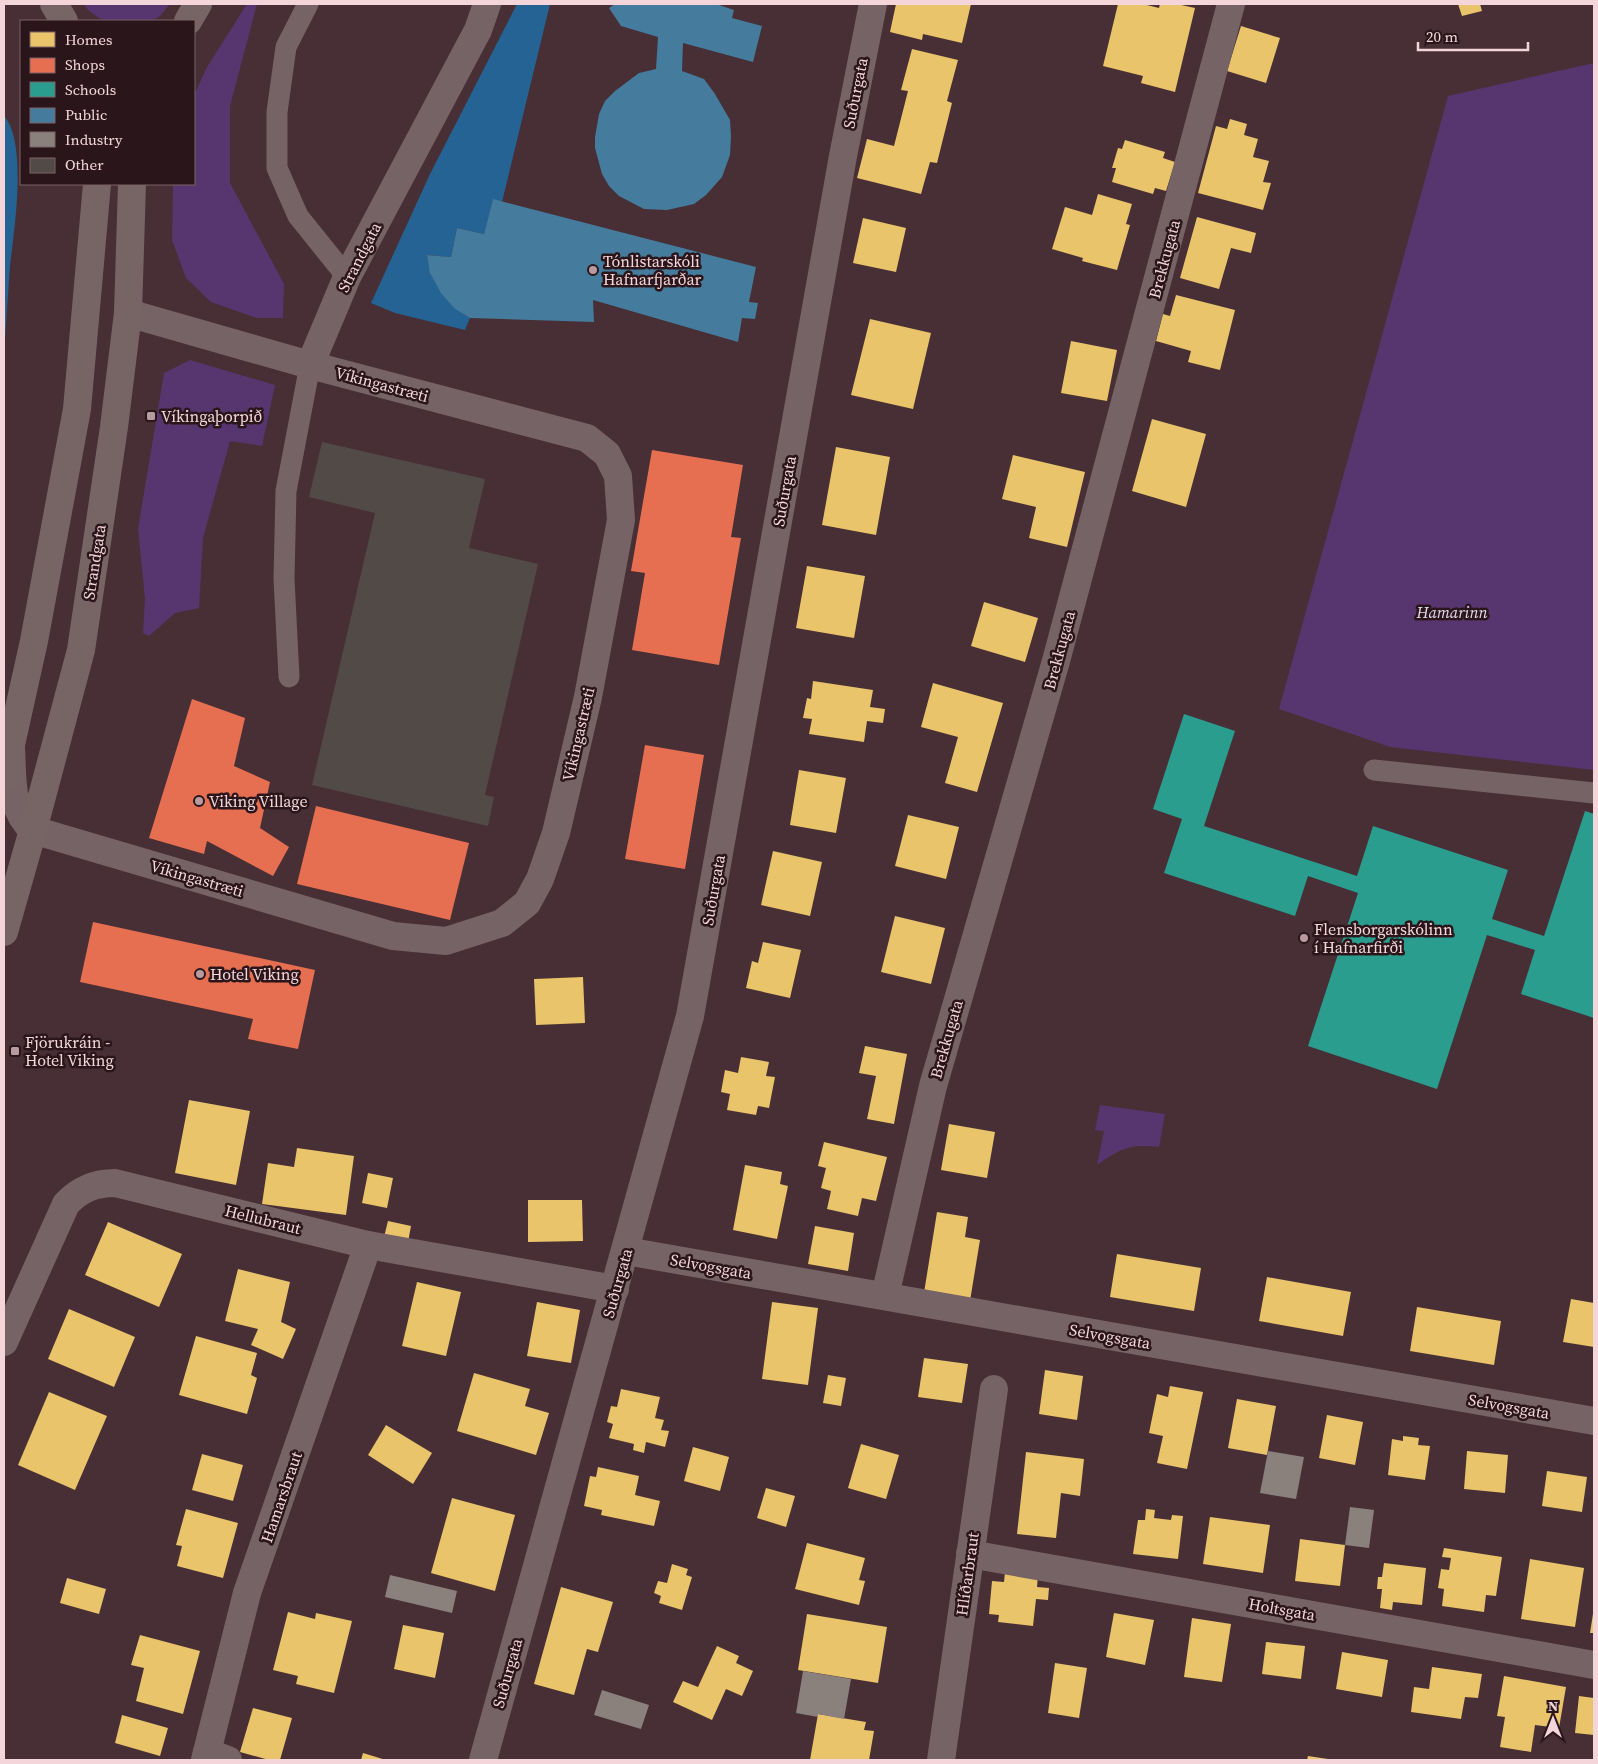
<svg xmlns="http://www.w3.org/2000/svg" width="1598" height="1764" font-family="'Source Serif 4',serif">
<rect width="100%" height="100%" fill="#472f35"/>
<g fill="#57366f">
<polygon points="84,4 170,4 160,16 152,21 103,21 88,10"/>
<polygon points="247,4 257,4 230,106 230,183 284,284 283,318 257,318 211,302 186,278 172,240 173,184 194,184 194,95 207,67"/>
<polygon points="1594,63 1594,770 1390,747 1279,709 1448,96"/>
<polygon points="190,360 275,385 262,446 230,441 203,538 199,608 175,613 149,636 143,633 145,599 138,529 164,373"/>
<path d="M 1100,1105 L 1165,1114 L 1159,1147 C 1129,1144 1122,1148 1097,1165 L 1104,1131 L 1095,1130 Z"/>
</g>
<g fill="#256395">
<path d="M 517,4 L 550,4 L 502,202 L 493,200 L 484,234 L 457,228 L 451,257 L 427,255 C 432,286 445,301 470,318 L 465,330 L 395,313 L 371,303 L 430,174 Z"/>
<path d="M 4,116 C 28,143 14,231 10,266 C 8,295 6,324 4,353 Z"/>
</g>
<g fill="#e9c46a">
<polygon points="896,4 971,4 962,43 923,34 922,40 890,32"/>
<polygon points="1118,4 1143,4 1159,8 1160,4 1177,4 1195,8 1175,92 1141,83 1143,76 1103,66"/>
<polygon points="1458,4 1480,4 1482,11 1462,16"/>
<polygon points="1241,26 1280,38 1266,83 1227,71"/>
<polygon points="912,49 958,60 947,101 952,103 937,163 930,162 921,194 857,178 867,139 894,146 908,91 901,90"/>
<polygon points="1230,119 1247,124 1244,135 1258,139 1253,157 1269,161 1263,182 1271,183 1263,210 1198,193 1216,126 1227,129"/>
<polygon points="1125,140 1165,152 1163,158 1175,162 1166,191 1155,188 1153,194 1112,182 1116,168 1112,168 1118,148 1122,149"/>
<polygon points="1098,194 1132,204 1126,224 1130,225 1117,270 1082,261 1083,258 1052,249 1065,207 1092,215"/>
<polygon points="1197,217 1256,233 1251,253 1231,248 1219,289 1180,278"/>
<polygon points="863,218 906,228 896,272 853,263"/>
<polygon points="1176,295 1235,310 1220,370 1188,362 1191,351 1156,341 1163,314 1170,316"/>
<polygon points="870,319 931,333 913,409 851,395"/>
<polygon points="1071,341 1117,350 1107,401 1061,393"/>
<polygon points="1152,419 1206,434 1186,507 1132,491"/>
<polygon points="836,447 890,457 876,535 822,525"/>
<polygon points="1013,455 1085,472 1067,547 1029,538 1036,507 1002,499"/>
<polygon points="807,566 865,576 854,638 796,628"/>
<polygon points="984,602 1038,618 1025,662 971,646"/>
<polygon points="813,681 873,690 870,707 885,709 883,723 867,721 864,742 809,734 812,719 803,718 807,698 811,699"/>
<polygon points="933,683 1003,703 977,792 945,783 958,737 921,727"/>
<polygon points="799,770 846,778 836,833 790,825"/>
<polygon points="908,815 959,827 946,879 895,866"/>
<polygon points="773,851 822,862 810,916 761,905"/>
<polygon points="895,916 945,928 931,984 881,972"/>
<polygon points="763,942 801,950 790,998 746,988 752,961 758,963"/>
<polygon points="583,977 585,1023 536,1025 534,979"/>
<polygon points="865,1046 907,1054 894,1124 867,1119 876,1076 859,1073"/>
<polygon points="741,1057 769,1062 766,1076 775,1077 769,1108 758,1106 756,1115 727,1110 730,1094 721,1092 725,1070 738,1073"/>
<polygon points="189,1100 250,1111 236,1185 175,1173"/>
<polygon points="949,1124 995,1132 987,1178 941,1170"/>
<polygon points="824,1142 887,1157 876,1201 862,1198 858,1216 827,1209 831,1191 821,1188 826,1168 818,1166"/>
<polygon points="297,1148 354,1156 346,1215 262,1204 268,1163 294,1167"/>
<polygon points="745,1165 782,1172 780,1184 788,1186 777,1239 733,1230"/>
<polygon points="368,1173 393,1178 387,1208 362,1203"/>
<polygon points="528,1200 582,1200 583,1241 528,1242"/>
<polygon points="937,1212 968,1217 965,1237 980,1240 969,1307 923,1299"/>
<polygon points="388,1221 411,1226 408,1242 384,1237"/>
<polygon points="108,1222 182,1254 159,1307 85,1275"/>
<polygon points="815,1226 854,1233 848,1271 808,1264"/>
<polygon points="1117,1254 1201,1268 1194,1311 1110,1297"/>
<polygon points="238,1269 290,1282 281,1322 296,1329 283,1359 251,1345 258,1329 225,1321"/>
<polygon points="1267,1277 1351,1292 1343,1336 1259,1321"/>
<polygon points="417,1282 461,1292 446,1356 402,1346"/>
<polygon points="1571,1299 1594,1303 1594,1347 1563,1342"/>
<polygon points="537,1302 580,1310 571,1363 527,1356"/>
<polygon points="772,1302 818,1308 808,1385 762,1379"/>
<polygon points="1417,1307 1501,1321 1494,1365 1410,1351"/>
<polygon points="69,1309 135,1337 114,1387 48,1359"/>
<polygon points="196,1336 257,1353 251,1375 257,1378 247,1414 179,1395"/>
<polygon points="924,1358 968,1364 962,1403 918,1397"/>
<polygon points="1045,1370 1083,1376 1077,1420 1039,1414"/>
<polygon points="474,1373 530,1389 525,1406 549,1413 536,1455 457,1431"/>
<polygon points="828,1375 846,1378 841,1406 823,1403"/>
<polygon points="1170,1386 1203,1392 1187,1469 1157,1463 1163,1436 1149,1433 1157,1394 1168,1397"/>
<polygon points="621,1389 660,1397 655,1418 664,1420 661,1430 669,1431 665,1447 646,1442 644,1453 633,1450 634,1444 609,1438 613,1424 607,1422 611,1406 617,1407"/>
<polygon points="49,1392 107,1416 75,1490 18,1465"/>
<polygon points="1237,1399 1276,1406 1267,1455 1228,1448"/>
<polygon points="1327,1415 1363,1422 1355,1465 1319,1458"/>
<polygon points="386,1425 432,1453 413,1484 368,1455"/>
<polygon points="1403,1436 1419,1438 1418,1445 1430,1446 1425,1480 1388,1475 1392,1439 1403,1441"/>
<polygon points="861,1444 899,1455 886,1499 848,1488"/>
<polygon points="693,1447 729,1457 720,1491 684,1481"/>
<polygon points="1467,1451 1508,1455 1505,1493 1464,1489"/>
<polygon points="1026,1452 1084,1459 1080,1496 1061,1493 1056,1538 1017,1534"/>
<polygon points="202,1454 243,1465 233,1501 192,1490"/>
<polygon points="598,1467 639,1476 635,1495 660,1501 654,1526 601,1515 602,1510 584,1506 590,1476 596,1477"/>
<polygon points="1547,1471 1587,1477 1582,1512 1542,1506"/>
<polygon points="766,1488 795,1496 786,1527 757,1518"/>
<polygon points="452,1498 515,1515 495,1591 431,1573"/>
<polygon points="186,1509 238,1523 223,1578 177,1566 182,1546 176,1545"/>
<polygon points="1146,1509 1155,1510 1154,1518 1171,1520 1172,1515 1183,1516 1178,1559 1133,1554 1138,1520 1145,1520"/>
<polygon points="1210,1517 1270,1525 1263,1573 1203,1564"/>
<polygon points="1300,1539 1345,1545 1340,1586 1295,1581"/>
<polygon points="807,1543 865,1558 859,1580 865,1581 859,1605 795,1589"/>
<polygon points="1444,1548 1502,1557 1496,1596 1486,1595 1484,1612 1442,1606 1444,1589 1438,1588 1441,1569 1449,1570 1451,1558 1442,1557"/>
<polygon points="1530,1559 1584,1568 1575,1627 1521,1619"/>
<polygon points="1384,1563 1426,1568 1422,1605 1393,1602 1392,1610 1380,1608 1382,1589 1377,1589 1378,1577 1382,1577"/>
<polygon points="672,1564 688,1569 686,1575 692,1577 682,1610 659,1603 661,1596 654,1593 658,1581 667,1583"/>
<polygon points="1005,1572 1038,1575 1037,1587 1049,1588 1048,1600 1036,1599 1033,1626 998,1622 999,1615 989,1614 992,1581 1004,1582"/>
<polygon points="67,1578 106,1589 99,1614 60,1603"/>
<polygon points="561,1587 613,1602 598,1652 587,1649 574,1695 534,1684"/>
<polygon points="288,1612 315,1619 316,1613 352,1621 334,1693 296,1684 298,1676 273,1670"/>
<polygon points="1114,1613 1154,1620 1145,1665 1106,1657"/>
<polygon points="807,1614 887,1627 878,1683 798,1670"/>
<polygon points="1593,1614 1594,1614 1594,1633 1590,1633"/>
<polygon points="1192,1618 1231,1624 1222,1682 1184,1677"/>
<polygon points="403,1625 444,1633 435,1678 394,1669"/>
<polygon points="140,1635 200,1651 183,1714 136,1701 144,1668 131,1665"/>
<polygon points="1266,1642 1305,1646 1301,1679 1262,1674"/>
<polygon points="717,1646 739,1656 736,1663 753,1671 742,1696 726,1689 712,1720 673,1702 683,1681 698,1687"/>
<polygon points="1342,1652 1388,1660 1382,1697 1336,1689"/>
<polygon points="1055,1663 1087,1668 1079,1718 1048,1713"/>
<polygon points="1432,1667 1482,1674 1478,1698 1465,1697 1461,1719 1411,1712 1414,1687 1429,1689"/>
<polygon points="1504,1676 1566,1687 1559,1728 1535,1725 1531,1752 1500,1747 1505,1717 1497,1716"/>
<polygon points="1579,1696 1594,1698 1594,1735 1575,1733"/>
<polygon points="253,1708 292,1718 280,1760 269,1760 240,1752"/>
<polygon points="818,1714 866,1722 864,1730 874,1731 869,1760 810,1760"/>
<polygon points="122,1715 168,1728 160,1756 115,1743"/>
<polygon points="363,1753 386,1760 361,1760"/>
<polygon points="1308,1756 1328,1759 1328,1760 1307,1760"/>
</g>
<g fill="#e76f51">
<polygon points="652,450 743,465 731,537 741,538 719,665 632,650 645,573 631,571"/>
<polygon points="192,699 245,718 234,766 270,782 260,828 289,847 273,876 207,841 204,854 149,838"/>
<polygon points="645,745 704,755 685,869 625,859"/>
<polygon points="316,806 469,843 450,920 297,884"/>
<polygon points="93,922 315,970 298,1049 248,1039 253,1019 80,982"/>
</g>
<polygon fill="#2a9d8f" points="1184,714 1235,731 1204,826 1357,876 1373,826 1508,870 1492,919 1544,936 1585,811 1594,814 1594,1018 1521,994 1535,950 1487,935 1437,1089 1308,1046 1358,893 1308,876 1295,916 1164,873 1182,819 1153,809"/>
<g fill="#457b9d">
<polygon points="615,4 716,4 734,10 732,18 762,26 753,62 683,43 682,71 704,79 715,94 730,120 731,136 730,155 722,177 706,195 694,204 667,210 644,209 619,196 609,186 602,174 595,148 595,137 599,114 605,101 615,91 639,73 656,69 658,37 621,26 609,8"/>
<polygon points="493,199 756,267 749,302 758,303 755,319 742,318 738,342 593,300 594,322 470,318 454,308 441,293 430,273 427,255 451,257 457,228 484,234"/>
</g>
<g fill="#8a817c">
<polygon points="1268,1451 1304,1457 1296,1499 1260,1493"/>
<polygon points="1350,1507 1374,1510 1369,1548 1345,1545"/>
<polygon points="390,1575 457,1591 452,1613 385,1597"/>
<polygon points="803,1671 851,1679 844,1719 818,1714 818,1717 796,1713"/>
<polygon points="602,1690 649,1705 641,1729 594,1715"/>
</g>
<polygon fill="#524a46" points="322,442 485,479 469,548 538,564 485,795 494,797 488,826 312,785 375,513 309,497"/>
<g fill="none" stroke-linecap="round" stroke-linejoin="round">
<g stroke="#766366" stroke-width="21">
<polyline points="308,4 286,47 277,112 277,168 298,216 347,277"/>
<polyline points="289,677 284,579 286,491 310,365"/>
<polyline points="1374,770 1594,793"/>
</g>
<g stroke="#766366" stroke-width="28">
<polyline points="310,365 347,277 478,30 487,4"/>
<path d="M 11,748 C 13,778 9,809 33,830 L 393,936 L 446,941 L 502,923 L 527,903 L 540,879 L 556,833 L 588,697 L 621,520 L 618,476 L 607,454 L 587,438 L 310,365 L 128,313"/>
<polyline points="626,1251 1594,1421"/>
<polyline points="885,1296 933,1086 1056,661 1231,4"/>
<path d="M 4,1342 L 66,1204 C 80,1189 95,1183 115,1183 L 368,1245 L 615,1289"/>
<polyline points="970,1554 1594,1665"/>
<polyline points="207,1752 228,1760"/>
<polyline points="205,1760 247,1593 368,1245"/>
<polyline points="483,1760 690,1016 843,156 873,4"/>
<polyline points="941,1760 994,1389"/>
</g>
<g stroke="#776566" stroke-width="28">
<polyline points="54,4 64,21"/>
<polyline points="188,21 198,4"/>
<polyline points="4,776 34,641 77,409 97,184"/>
<polyline points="4,932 33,830 81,650 114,427 128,313 132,184"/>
</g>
</g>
<g fill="#b79ba0" stroke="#2a161a" stroke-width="2">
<circle cx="593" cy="270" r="5"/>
<rect x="146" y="411" width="10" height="10" rx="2.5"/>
<circle cx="199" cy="801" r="5"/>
<circle cx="1304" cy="938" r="5"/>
<circle cx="200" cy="974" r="5"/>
<rect x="10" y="1046" width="10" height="10" rx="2.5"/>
</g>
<g text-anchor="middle" stroke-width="5" stroke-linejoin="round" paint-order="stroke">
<g font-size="16" fill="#f3d5da" stroke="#2a161a">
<text transform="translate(855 93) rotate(-79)" y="6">Suðurgata</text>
<text transform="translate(359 257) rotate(-63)" y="6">Strandgata</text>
<text transform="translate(1164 259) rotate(-75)" y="6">Brekkugata</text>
<text transform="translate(382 384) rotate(15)" y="6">Víkingastræti</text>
<text transform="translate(784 491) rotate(-80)" y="6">Suðurgata</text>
<text transform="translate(94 562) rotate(-81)" y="6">Strandgata</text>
<text transform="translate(1059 650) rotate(-75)" y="6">Brekkugata</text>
<text transform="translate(578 734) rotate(-77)" y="6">Víkingastræti</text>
<text transform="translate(197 878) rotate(16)" y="6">Víkingastræti</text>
<text transform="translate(713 890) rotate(-80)" y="6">Suðurgata</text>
<text transform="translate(946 1039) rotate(-74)" y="6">Brekkugata</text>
<text transform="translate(263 1219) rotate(14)" y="6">Hellubraut</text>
<text transform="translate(711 1266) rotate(10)" y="6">Selvogsgata</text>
<text transform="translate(617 1283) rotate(-74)" y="6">Suðurgata</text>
<text transform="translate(1110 1336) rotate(10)" y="6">Selvogsgata</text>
<text transform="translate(1509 1406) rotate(10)" y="6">Selvogsgata</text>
<text transform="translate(281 1497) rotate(-71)" y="6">Hamarsbraut</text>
<text transform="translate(967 1574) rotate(-82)" y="6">Hlíðarbraut</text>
<text transform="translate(1282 1609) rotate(10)" y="6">Holtsgata</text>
<text transform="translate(507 1673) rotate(-74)" y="6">Suðurgata</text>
</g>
<g font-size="16" fill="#f3d5da" stroke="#2a161a" text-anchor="start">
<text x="603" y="267">Tónlistarskóli<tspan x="603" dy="18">Hafnarfjarðar</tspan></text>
<text x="161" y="422">Víkingaþorpið</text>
<text x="209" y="807">Viking Village</text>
<text x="1314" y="935">Flensborgarskólinn<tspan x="1314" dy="18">í Hafnarfirði</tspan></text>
<text x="210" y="980">Hotel Viking</text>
<text x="25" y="1048">Fjörukráin -<tspan x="25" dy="18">Hotel Viking</tspan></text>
</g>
<g font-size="16" font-style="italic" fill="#e3d9f0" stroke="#2a161a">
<text x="1452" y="618">Hamarinn</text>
</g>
</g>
<rect width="1598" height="1764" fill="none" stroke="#f3d5da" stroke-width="10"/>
<rect x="20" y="20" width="175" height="165" fill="#2a161a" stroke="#7a6267"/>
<rect x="30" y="32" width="25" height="15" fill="#e9c46a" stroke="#7a6267"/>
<text x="65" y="45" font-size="15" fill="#f3d5da">Homes</text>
<rect x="30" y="58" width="25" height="15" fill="#e76f51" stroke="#7a6267"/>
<text x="65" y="70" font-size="15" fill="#f3d5da">Shops</text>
<rect x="30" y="82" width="25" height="15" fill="#2a9d8f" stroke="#7a6267"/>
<text x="65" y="95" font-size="15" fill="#f3d5da">Schools</text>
<rect x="30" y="108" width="25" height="15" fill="#457b9d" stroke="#7a6267"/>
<text x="65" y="120" font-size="15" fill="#f3d5da">Public</text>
<rect x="30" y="132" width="25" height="15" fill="#8a817c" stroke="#7a6267"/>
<text x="65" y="145" font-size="15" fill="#f3d5da">Industry</text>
<rect x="30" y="158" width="25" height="15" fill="#524a46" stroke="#7a6267"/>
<text x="65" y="170" font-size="15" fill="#f3d5da">Other</text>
<g transform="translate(1553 1719)" stroke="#2a161a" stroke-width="4" paint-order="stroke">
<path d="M0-4L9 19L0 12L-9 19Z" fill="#f3d5da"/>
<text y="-8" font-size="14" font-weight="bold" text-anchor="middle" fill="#f3d5da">N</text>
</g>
<path d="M1418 42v8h110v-8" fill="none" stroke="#f3d5da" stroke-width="2.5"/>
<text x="1426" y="42" font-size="15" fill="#f3d5da" stroke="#2a161a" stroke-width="4" paint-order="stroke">20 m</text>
</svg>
